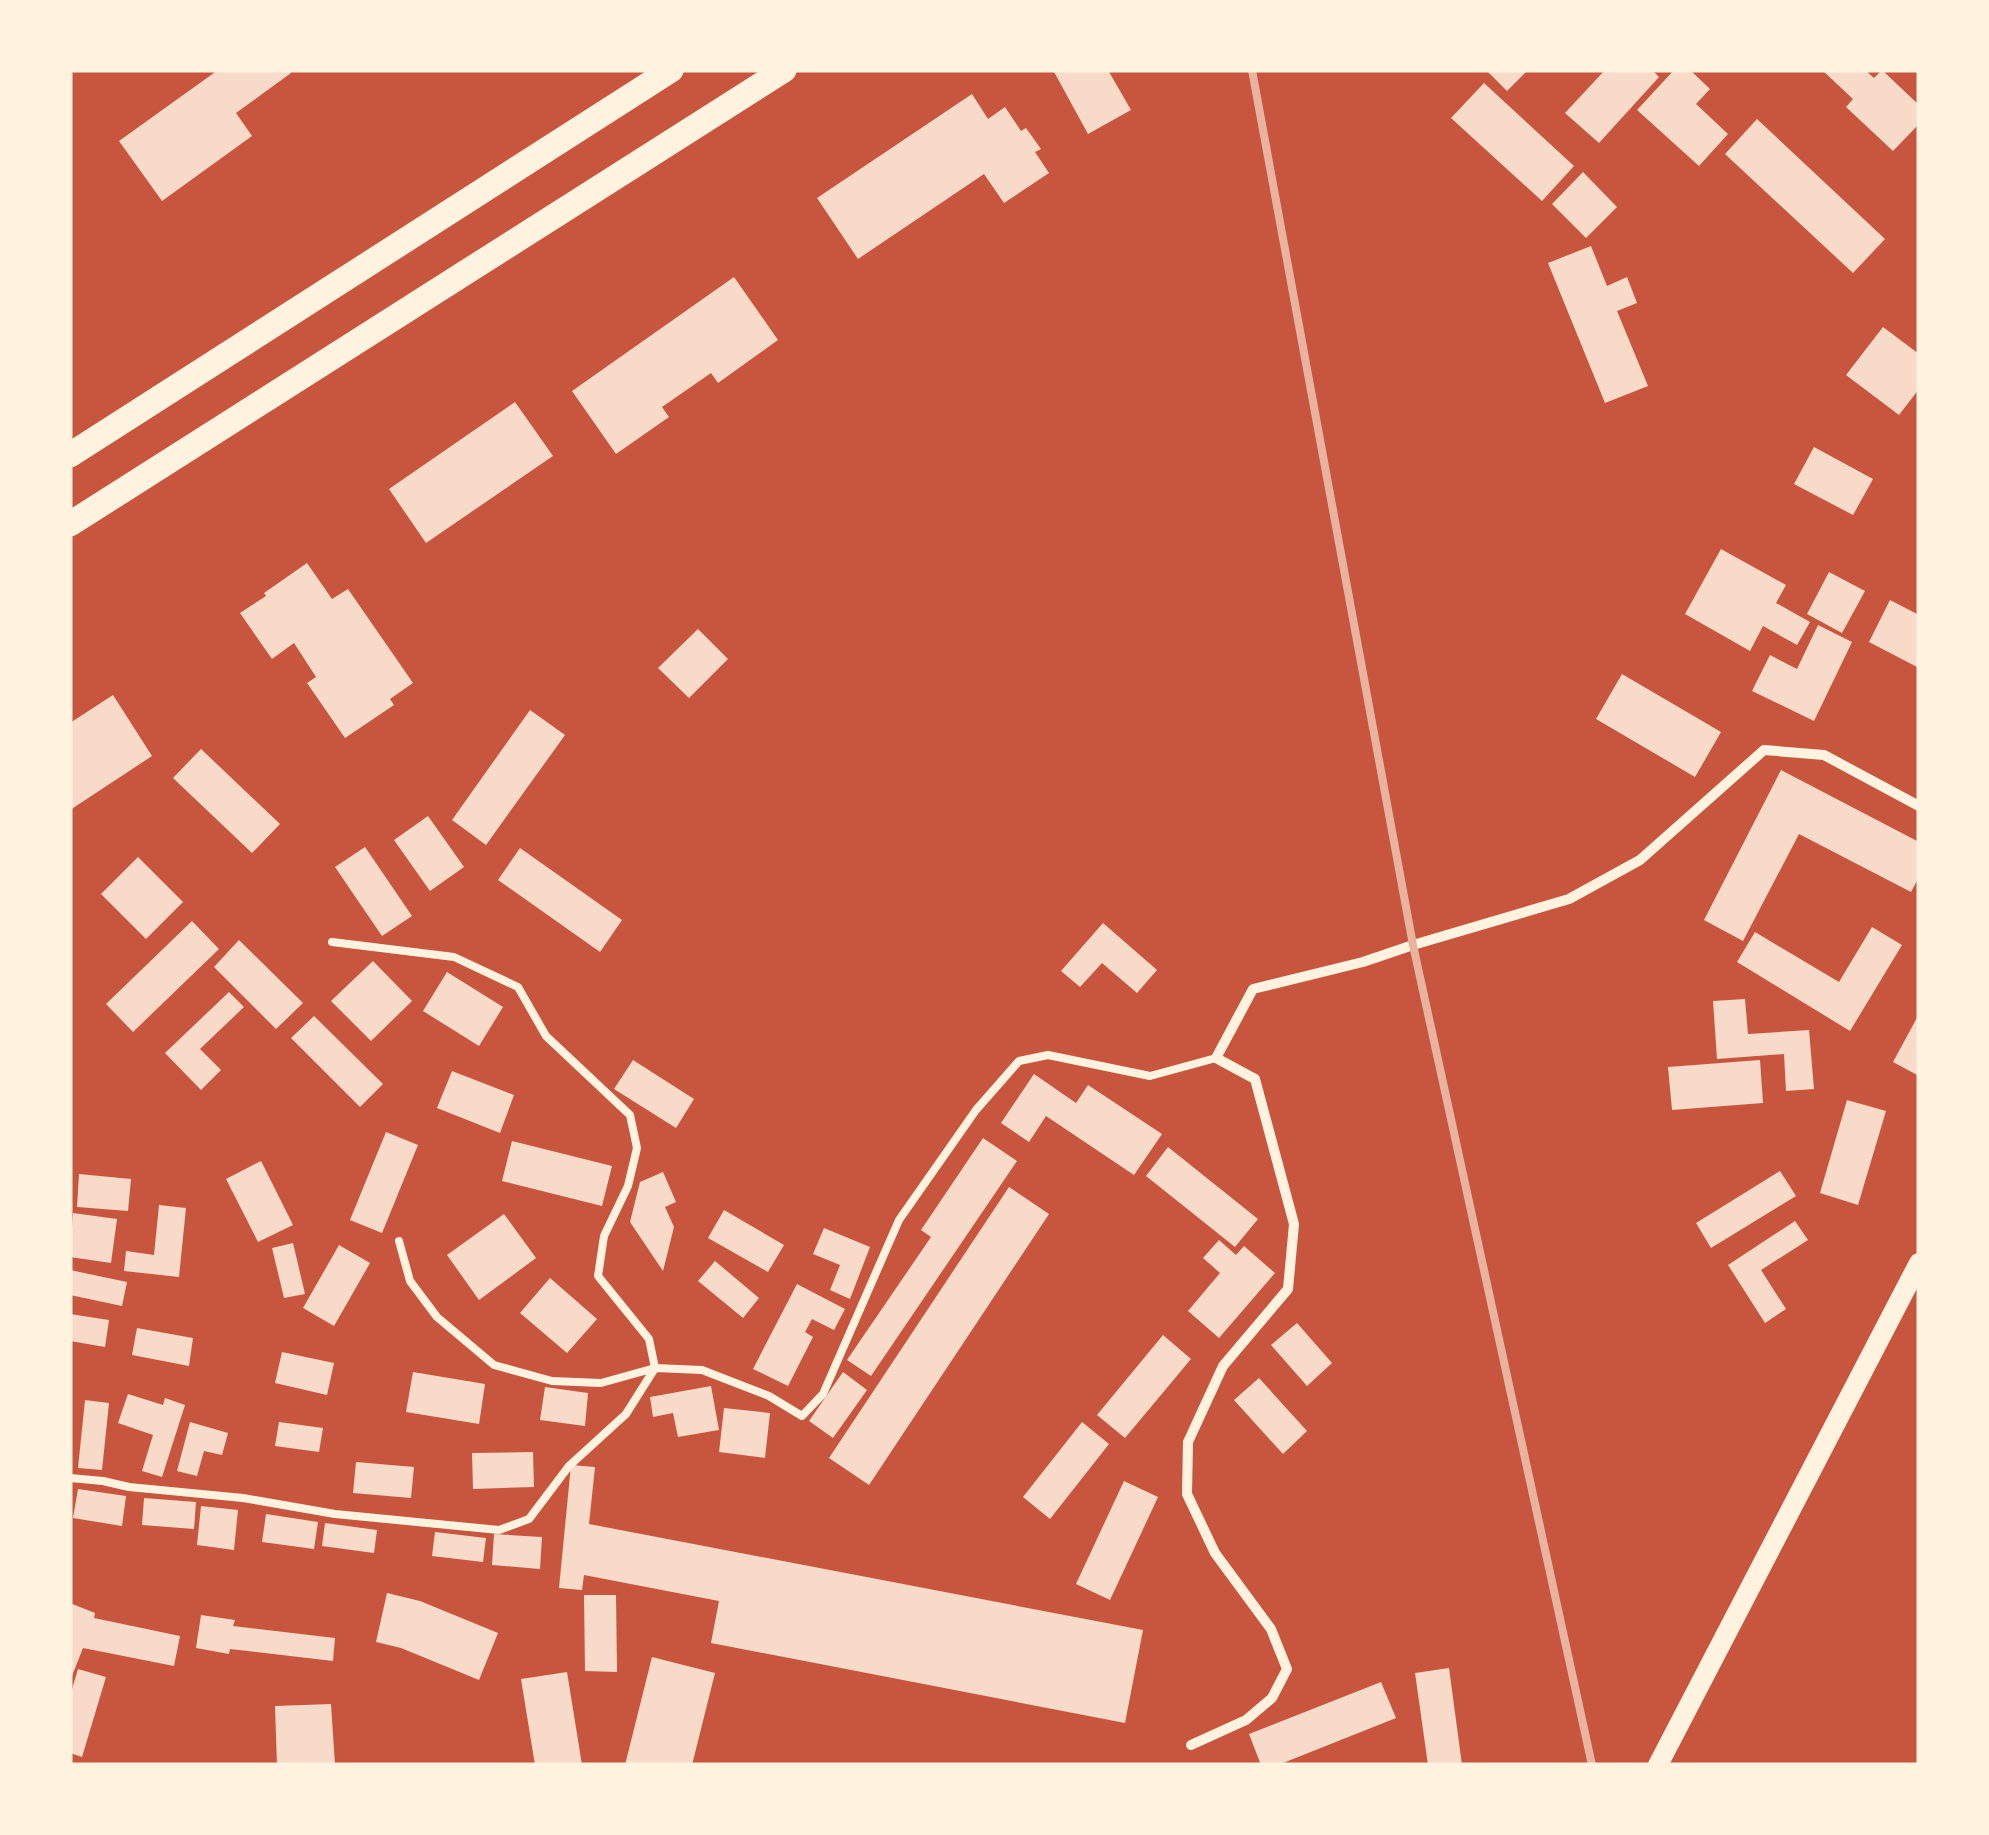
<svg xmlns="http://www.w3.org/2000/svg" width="1989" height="1835" font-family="Cabin,sans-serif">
<rect width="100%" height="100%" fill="#c8553d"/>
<g fill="#f7dbc8">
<polygon points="218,70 289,70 291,73 236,113 252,136 162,201 119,141"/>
<polygon points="1053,70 1108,70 1131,110 1088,134"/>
<polygon points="1486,70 1528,70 1507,91"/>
<polygon points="1605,70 1652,70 1659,77 1599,143 1565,113"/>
<polygon points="1674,70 1690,70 1710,89 1696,104 1728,134 1699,166 1637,110"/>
<polygon points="1822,70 1865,70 1874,78 1882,70 1919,105 1919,124 1893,151 1846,107 1853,99"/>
<polygon points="1484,83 1574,166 1542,201 1451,118"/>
<polygon points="972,94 988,119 1005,107 1021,131 1026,128 1041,149 1035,152 1049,173 1004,203 984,174 858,259 817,198"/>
<polygon points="1757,119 1885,239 1853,273 1725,154"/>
<polygon points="1583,172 1617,207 1586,238 1552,204"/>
<polygon points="1591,246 1607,286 1627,277 1637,303 1617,311 1648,386 1605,403 1548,263"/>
<polygon points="734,277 778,340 718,383 711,373 662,407 669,417 616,454 572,391"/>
<polygon points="1883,327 1919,354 1919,389 1899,415 1846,375"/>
<polygon points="515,402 553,456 426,543 389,489"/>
<polygon points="1814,447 1873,479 1853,515 1794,484"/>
<polygon points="1721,549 1786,585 1776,603 1810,622 1797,645 1763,626 1750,651 1685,614"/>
<polygon points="307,563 332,599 348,589 413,683 390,699 394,705 345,738 307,683 316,677 294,643 272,659 240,613 266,596 264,593"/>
<polygon points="1829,572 1865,591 1842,633 1807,614"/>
<polygon points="1890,600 1919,615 1919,668 1869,642"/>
<polygon points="1818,625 1852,642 1814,721 1752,691 1770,655 1797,669"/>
<polygon points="698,629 728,659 689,698 658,668"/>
<polygon points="1622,674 1721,732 1695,777 1596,719"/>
<polygon points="113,695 152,756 70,810 70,723"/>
<polygon points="530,710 565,735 486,845 452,820"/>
<polygon points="201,749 280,824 252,853 173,778"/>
<polygon points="1781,770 1919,842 1919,877 1911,892 1799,834 1743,941 1704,920"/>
<polygon points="428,816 464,867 430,891 394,840"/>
<polygon points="365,847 412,916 382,936 335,867"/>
<polygon points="520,848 622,920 600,952 498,880"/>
<polygon points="138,857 183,902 146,939 101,894"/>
<polygon points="192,921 219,949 133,1032 106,1004"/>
<polygon points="1103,923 1157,970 1137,993 1102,963 1080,987 1061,971"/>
<polygon points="1872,927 1902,945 1850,1031 1737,962 1755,932 1839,982"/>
<polygon points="239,940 303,1003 276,1029 214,967"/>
<polygon points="373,961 412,1001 371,1041 331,1001"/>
<polygon points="447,972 503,1007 479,1046 423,1011"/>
<polygon points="229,992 244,1007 200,1049 221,1070 201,1090 165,1053"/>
<polygon points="1745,999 1748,1034 1809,1030 1814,1089 1786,1091 1784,1054 1717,1059 1713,1001"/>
<polygon points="1919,1014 1919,1076 1893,1062"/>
<polygon points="314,1016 383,1084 360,1107 291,1038"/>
<polygon points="633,1060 694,1099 676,1128 614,1089"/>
<polygon points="1760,1060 1763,1103 1672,1110 1668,1067"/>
<polygon points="452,1071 514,1095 500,1133 437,1108"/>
<polygon points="1034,1074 1076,1103 1088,1085 1162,1134 1134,1175 1046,1116 1029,1142 1001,1123"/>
<polygon points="1847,1100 1886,1111 1858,1205 1820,1193"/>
<polygon points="386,1132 418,1145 382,1233 350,1220"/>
<polygon points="983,1138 1017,1161 871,1376 847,1360 931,1237 921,1230"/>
<polygon points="512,1141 612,1166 602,1206 502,1181"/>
<polygon points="1168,1147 1258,1219 1235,1247 1146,1176"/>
<polygon points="261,1161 293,1225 258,1242 226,1179"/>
<polygon points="1780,1171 1796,1196 1711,1248 1696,1223"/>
<polygon points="663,1172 676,1202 665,1207 674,1227 663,1271 630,1222 640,1182"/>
<polygon points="79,1174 131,1179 128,1211 77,1207"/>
<polygon points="1009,1187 1049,1214 869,1485 829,1458"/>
<polygon points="159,1205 186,1208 179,1277 124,1271 126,1251 154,1255"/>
<polygon points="724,1210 784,1245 768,1272 708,1238"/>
<polygon points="73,1213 117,1219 111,1263 70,1257"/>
<polygon points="504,1214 536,1258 479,1300 447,1255"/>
<polygon points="1795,1221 1808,1240 1761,1270 1786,1309 1765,1323 1728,1265"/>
<polygon points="824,1228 870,1247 850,1299 830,1290 840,1265 813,1254"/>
<polygon points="1219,1240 1236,1255 1244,1246 1275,1273 1219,1338 1188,1311 1220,1273 1203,1258"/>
<polygon points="293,1243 305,1294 284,1298 272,1248"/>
<polygon points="339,1245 370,1263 334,1326 303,1308"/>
<polygon points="715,1261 759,1298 743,1318 698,1281"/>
<polygon points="70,1270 127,1282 122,1306 70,1295"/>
<polygon points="550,1278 597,1319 567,1353 520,1313"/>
<polygon points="797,1284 845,1309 834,1330 812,1319 805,1332 813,1337 788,1386 753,1369"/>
<polygon points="70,1314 109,1320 105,1347 70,1341"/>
<polygon points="1297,1323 1332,1363 1307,1386 1271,1345"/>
<polygon points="137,1328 193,1338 189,1366 132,1355"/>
<polygon points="1163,1335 1191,1359 1125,1438 1097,1415"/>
<polygon points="282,1352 334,1363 327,1395 275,1383"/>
<polygon points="413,1372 485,1384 479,1424 406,1412"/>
<polygon points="843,1372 867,1390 833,1438 809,1421"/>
<polygon points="1259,1378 1307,1431 1283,1454 1234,1400"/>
<polygon points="711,1386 719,1430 678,1437 673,1413 653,1417 650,1397"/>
<polygon points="545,1387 588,1393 585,1426 540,1420"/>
<polygon points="128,1394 163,1405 165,1398 185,1405 162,1477 142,1471 153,1435 118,1423"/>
<polygon points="85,1400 109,1403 102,1470 78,1468"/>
<polygon points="724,1408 770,1413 765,1458 719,1452"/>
<polygon points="190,1422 228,1433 222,1455 204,1451 197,1476 177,1471"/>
<polygon points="279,1422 323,1428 319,1452 275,1446"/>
<polygon points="1082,1422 1109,1444 1050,1519 1023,1497"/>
<polygon points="533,1452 534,1487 473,1489 472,1453"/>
<polygon points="356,1462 414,1467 411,1498 353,1493"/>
<polygon points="571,1465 595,1467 589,1524 1143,1630 1125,1723 711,1643 719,1601 584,1575 582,1590 559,1588"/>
<polygon points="1124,1481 1158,1497 1110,1600 1076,1584"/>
<polygon points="78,1489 126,1496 122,1526 73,1518"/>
<polygon points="144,1498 196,1502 194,1529 142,1525"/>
<polygon points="201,1506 238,1510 234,1550 197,1545"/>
<polygon points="266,1514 318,1522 314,1549 262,1542"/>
<polygon points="325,1523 377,1530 374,1553 322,1546"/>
<polygon points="435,1532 486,1538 483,1562 432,1556"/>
<polygon points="494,1534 542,1537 540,1569 492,1565"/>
<polygon points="387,1593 420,1601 498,1633 479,1680 401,1648 376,1642"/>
<polygon points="584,1595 616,1595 617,1672 585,1671"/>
<polygon points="70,1603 95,1613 94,1618 180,1636 174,1666 83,1648 70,1681"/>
<polygon points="201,1615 235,1620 233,1626 335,1638 333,1661 230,1649 229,1654 196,1648"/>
<polygon points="652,1657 715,1673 692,1765 625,1765"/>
<polygon points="1449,1668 1462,1765 1428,1765 1415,1673"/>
<polygon points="78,1669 106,1677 82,1757 70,1753 70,1696"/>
<polygon points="567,1672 582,1765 535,1765 521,1679"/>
<polygon points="1381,1682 1396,1718 1278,1765 1261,1765 1249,1734"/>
<polygon points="331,1704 335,1765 277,1765 275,1706"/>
</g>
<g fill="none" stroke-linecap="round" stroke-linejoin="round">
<g stroke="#fff3e0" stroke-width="8">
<polyline points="399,1241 410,1281 437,1317 494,1365 552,1381 601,1383 655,1368 702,1370 769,1396 802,1416 823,1394 899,1220 976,1110 1019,1061 1048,1055 1150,1076 1216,1058"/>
<polyline points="70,1478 103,1481 129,1487 243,1498 335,1514 499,1530 529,1519 569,1466 626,1414 655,1368 649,1339 598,1276 604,1236 628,1186 637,1148 630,1115 546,1036 518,987 454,957 332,942"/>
</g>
<polyline stroke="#fff3e0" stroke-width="10" points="1191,1745 1246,1720 1272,1698 1287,1669 1271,1629 1215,1553 1187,1494 1188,1442 1223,1366 1288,1289 1294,1224 1255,1079 1216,1058 1253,989 1363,962 1413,945 1569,899 1640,860 1764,750 1824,755 1919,806"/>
<polyline stroke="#fff3e0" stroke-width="20" points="1658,1765 1919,1263"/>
<g stroke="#fff3e0" stroke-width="25">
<polyline points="70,455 671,70"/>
<polyline points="70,524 784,70"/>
</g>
<polyline stroke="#e9b49f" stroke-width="8" points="1252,70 1413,945 1592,1765"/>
</g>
<rect width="1989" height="1835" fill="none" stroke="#fff3e0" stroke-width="145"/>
</svg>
